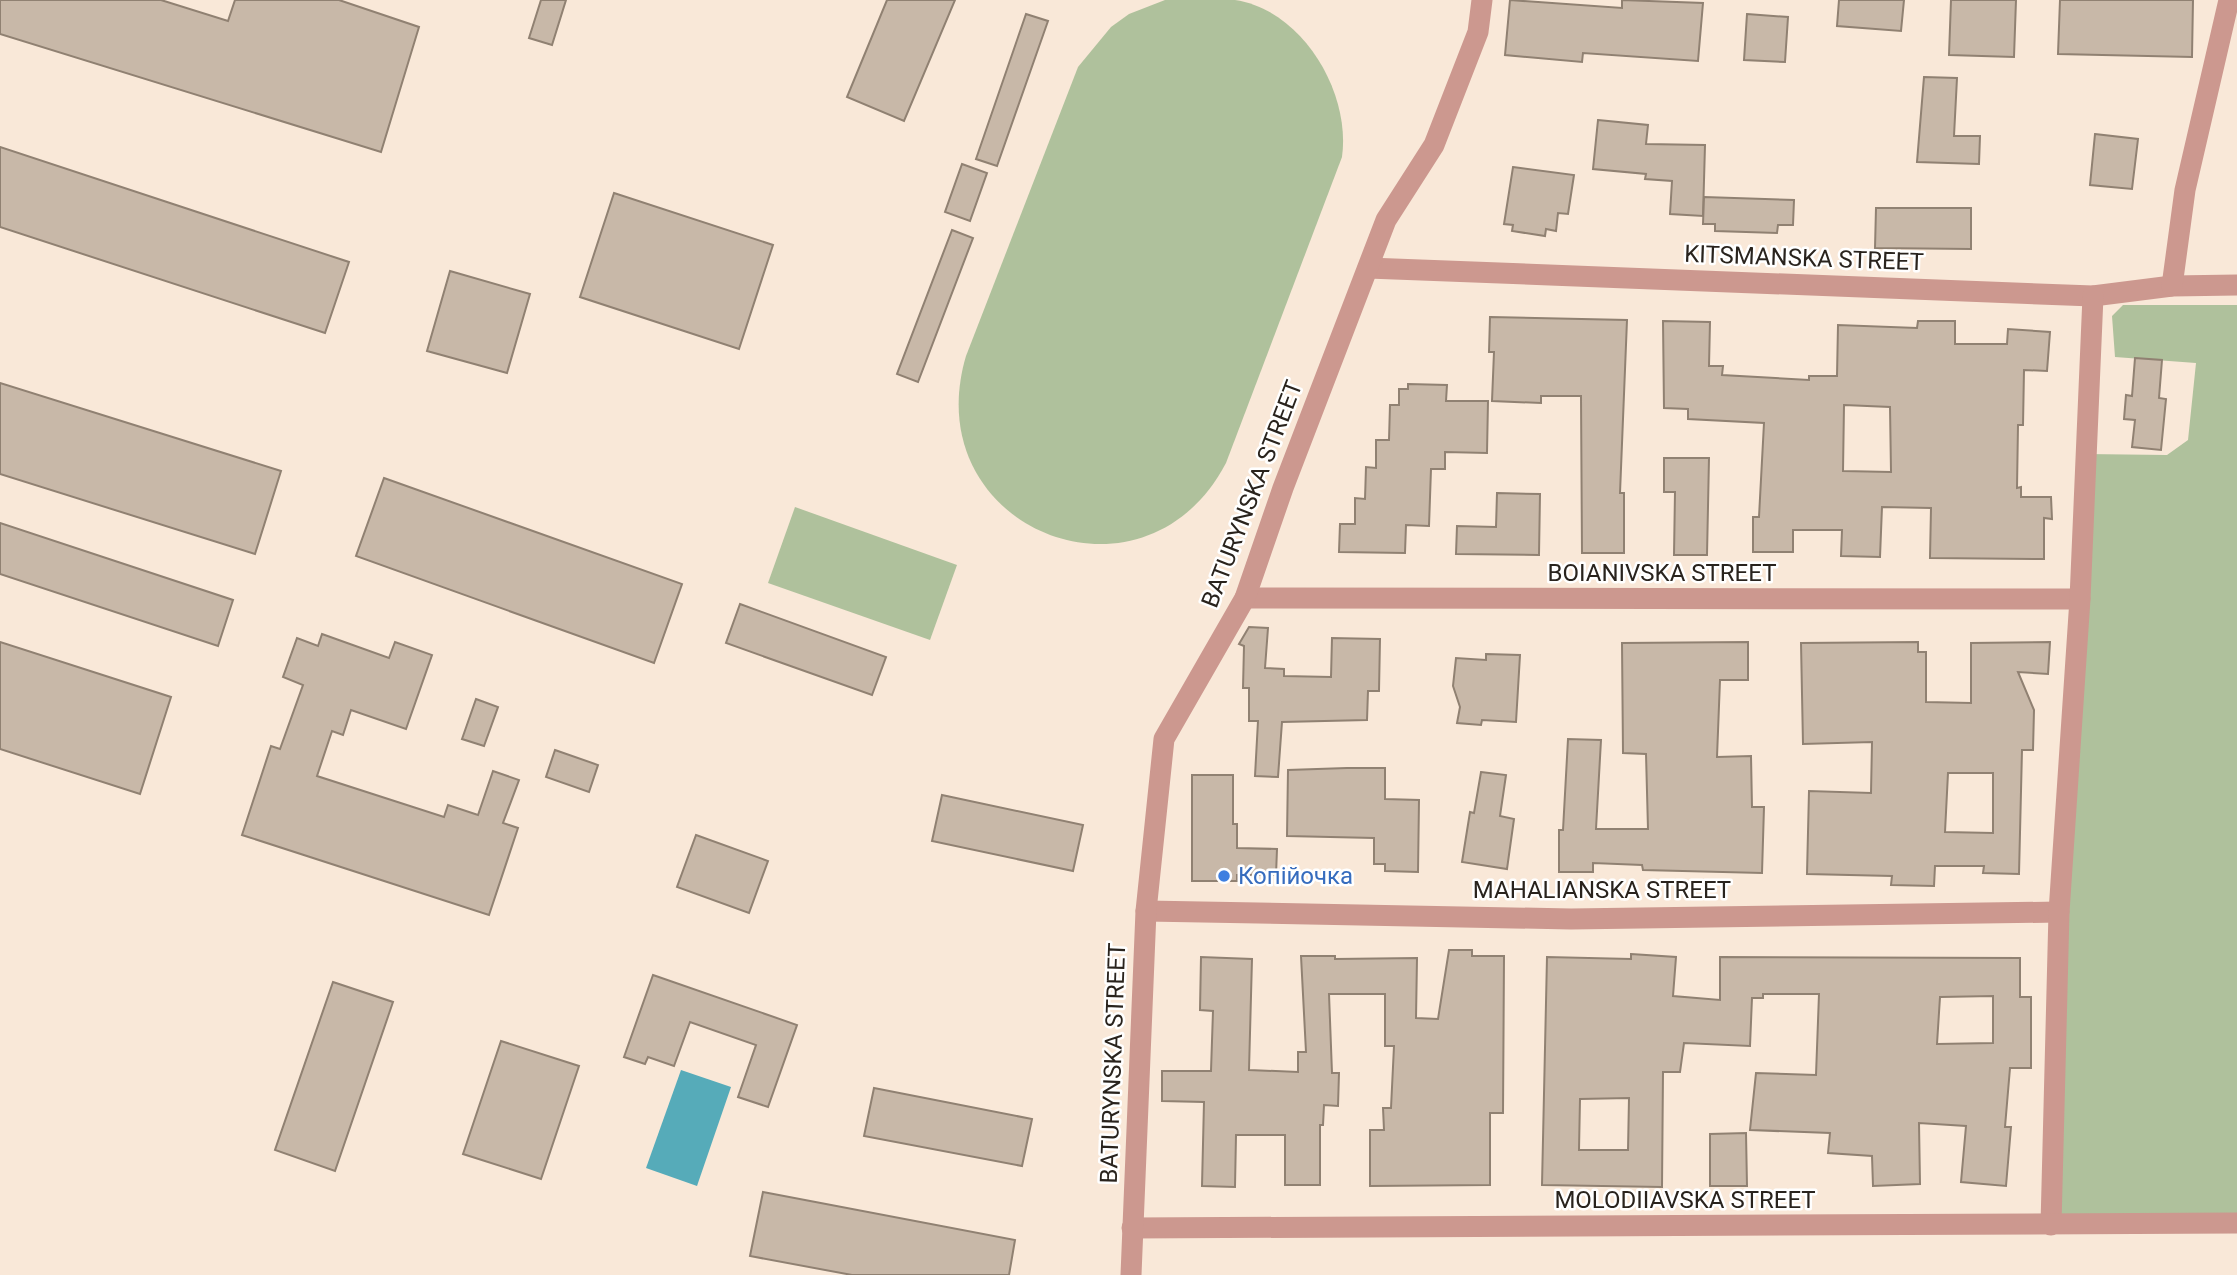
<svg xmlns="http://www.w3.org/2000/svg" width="2237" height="1275" font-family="Roboto,sans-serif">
<rect width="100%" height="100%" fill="#f9e8d8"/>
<g fill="#afc19c">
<path d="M 1165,0 C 1188,0 1213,0 1235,0 C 1303,10 1351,93 1342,157 L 1226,463 C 1143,621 915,528 966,356 L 1078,67 L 1111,27 L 1129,14 Z"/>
<polygon points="2123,305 2237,305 2237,1224 2051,1225 2085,454 2167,455 2188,440 2196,363 2115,357 2112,316"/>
<polygon points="795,507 957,565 930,640 768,583"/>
</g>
<polygon fill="#56abb9" points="681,1070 731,1087 697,1186 646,1168"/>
<g fill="#c8b8a8" stroke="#908172" stroke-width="2" fill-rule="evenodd">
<polygon points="0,0 161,0 228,21 235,0 339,0 419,27 381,152 0,34"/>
<polygon points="541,0 566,0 552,45 529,38"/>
<polygon points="887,0 955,0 904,121 847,97"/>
<polygon points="1510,0 1622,8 1622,0 1703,3 1698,61 1583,53 1582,62 1505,55"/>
<polygon points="1839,0 1904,0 1901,31 1837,26"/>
<polygon points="1951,0 2016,0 2014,57 1949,55"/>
<polygon points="2060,0 2193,0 2192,57 2058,54"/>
<polygon points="1026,14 1048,21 997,166 976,159"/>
<polygon points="1747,14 1788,17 1785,62 1744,60"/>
<polygon points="1924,77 1957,78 1954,136 1980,136 1979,164 1917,162"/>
<polygon points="1598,120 1648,125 1646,144 1705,145 1703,216 1670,214 1672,181 1645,179 1646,174 1593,169"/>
<polygon points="2095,134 2138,139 2132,189 2090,185"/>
<polygon points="0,147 349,262 325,333 0,227"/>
<polygon points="962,164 987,173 970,221 945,212"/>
<polygon points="1513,167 1574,175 1568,214 1558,213 1556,231 1546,229 1545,236 1512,231 1513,225 1504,224"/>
<polygon points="614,193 773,245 739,349 580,297"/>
<polygon points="1704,197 1794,200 1793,225 1778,225 1777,233 1715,231 1715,224 1703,224"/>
<polygon points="1876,208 1971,208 1971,249 1875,248"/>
<polygon points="952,230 973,238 918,382 897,374"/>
<polygon points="450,271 530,294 507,373 427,351"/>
<polygon points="1490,317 1627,320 1620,493 1624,493 1624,553 1582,553 1581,396 1541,396 1541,403 1492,401 1494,352 1489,352"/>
<path d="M 1663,321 L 1710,322 L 1709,366 L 1723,366 L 1722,375 L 1809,380 L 1809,376 L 1837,376 L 1838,325 L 1917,328 L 1918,321 L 1955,321 L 1955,344 L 2007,344 L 2008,329 L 2050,332 L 2047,371 L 2024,370 L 2023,425 L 2018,425 L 2017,488 L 2021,487 L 2021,497 L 2051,497 L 2052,519 L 2044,518 L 2044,559 L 1930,558 L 1931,508 L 1882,507 L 1880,557 L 1841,556 L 1842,530 L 1793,530 L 1793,552 L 1753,552 L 1753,517 L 1759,517 L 1764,423 L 1688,419 L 1688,409 L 1664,408 ZM 1844,405 L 1890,407 L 1891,472 L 1843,471 Z"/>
<polygon points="2135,358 2162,360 2159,398 2166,399 2161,450 2132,447 2135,420 2124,419 2126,395 2132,396"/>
<polygon points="0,383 281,471 255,554 0,474"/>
<polygon points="1408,384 1447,385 1446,401 1488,401 1487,453 1445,452 1445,469 1431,469 1429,526 1406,525 1405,553 1339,552 1340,524 1355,524 1355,498 1365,499 1366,467 1376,468 1376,440 1389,440 1390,405 1399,405 1399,389 1408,389"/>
<polygon points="1664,458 1709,458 1707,555 1674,555 1675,492 1664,492"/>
<polygon points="384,478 682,584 654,663 356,556"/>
<polygon points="1497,493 1540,494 1539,555 1456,554 1457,526 1496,527"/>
<polygon points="0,523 233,600 218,646 0,574"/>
<polygon points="740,604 886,657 872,695 726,643"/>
<polygon points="1249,627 1268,628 1265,668 1284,669 1284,676 1331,677 1332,638 1380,639 1379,691 1368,691 1367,720 1282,722 1278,777 1255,776 1258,721 1249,721 1249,688 1243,688 1244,646 1239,644"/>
<polygon points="322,634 389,658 395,642 432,655 406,729 351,710 343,735 332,731 317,776 444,817 448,805 478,815 493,771 519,780 503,823 518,828 489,915 242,835 271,746 280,749 303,685 283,677 297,638 318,646"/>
<polygon points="0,642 171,697 140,794 0,749"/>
<polygon points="1748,642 1748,680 1720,680 1717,757 1751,756 1752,807 1764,807 1762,873 1643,870 1642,865 1593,863 1593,872 1559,872 1559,830 1563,830 1568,739 1601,740 1596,829 1648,829 1646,754 1623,753 1622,643"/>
<path d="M 1918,642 L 1918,652 L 1926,652 L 1926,702 L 1971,703 L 1971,643 L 2050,642 L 2048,674 L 2018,672 L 2034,710 L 2033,750 L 2022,750 L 2019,874 L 1983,873 L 1984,866 L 1935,866 L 1934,886 L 1891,885 L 1892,876 L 1807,874 L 1809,791 L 1871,793 L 1872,742 L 1803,744 L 1801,643 ZM 1948,773 L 1993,773 L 1993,833 L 1945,832 Z"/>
<polygon points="1486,654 1520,655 1516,722 1482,720 1481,725 1457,723 1460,707 1453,686 1456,658 1486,660"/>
<polygon points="476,699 498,707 484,746 462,739"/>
<polygon points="555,750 598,765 589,792 546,777"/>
<polygon points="1347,768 1385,768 1385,799 1419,800 1418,872 1385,871 1385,864 1374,864 1374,838 1287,836 1288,770"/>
<polygon points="1481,772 1506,775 1500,816 1514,819 1507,869 1462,862 1470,812 1474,813"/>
<polygon points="1192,775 1233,775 1233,824 1237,824 1237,848 1277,849 1276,875 1237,875 1237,881 1192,881"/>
<polygon points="942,795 1083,825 1073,871 932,841"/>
<polygon points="696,835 768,861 749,913 677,887"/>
<polygon points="1449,950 1472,950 1472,956 1504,956 1503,1113 1490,1113 1490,1185 1370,1186 1370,1130 1384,1130 1383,1108 1391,1108 1394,1046 1385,1046 1385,994 1329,994 1332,1073 1339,1073 1338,1106 1324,1105 1323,1125 1320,1125 1320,1185 1285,1185 1285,1135 1236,1135 1235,1187 1202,1186 1204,1102 1162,1101 1162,1071 1211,1071 1213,1011 1200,1010 1201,957 1252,959 1249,1070 1298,1072 1298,1052 1306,1052 1301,956 1335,956 1335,959 1417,958 1416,1018 1438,1019"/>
<path d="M 1631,954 L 1676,957 L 1673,996 L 1720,1000 L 1720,957 L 2020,958 L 2020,997 L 2031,997 L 2031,1068 L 2010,1068 L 2005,1127 L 2011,1127 L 2006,1186 L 1961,1182 L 1966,1126 L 1919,1123 L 1920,1184 L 1873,1186 L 1872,1156 L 1828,1153 L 1830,1133 L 1750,1130 L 1756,1073 L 1816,1075 L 1819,994 L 1763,994 L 1763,998 L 1752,998 L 1750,1046 L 1684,1043 L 1680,1072 L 1663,1072 L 1662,1187 L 1542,1185 L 1547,957 L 1631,959 ZM 1993,996 L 1993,1043 L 1937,1044 L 1940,997 ZM 1629,1098 L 1628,1150 L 1579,1150 L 1580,1099 Z"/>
<polygon points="653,975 797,1025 768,1107 738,1097 756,1045 690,1022 674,1066 648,1057 645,1064 624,1057"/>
<polygon points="333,982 393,1002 335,1171 275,1150"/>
<polygon points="501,1041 579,1066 541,1179 463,1154"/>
<polygon points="874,1088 1032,1119 1022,1166 864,1136"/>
<polygon points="1746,1133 1747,1186 1710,1186 1710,1134"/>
<polygon points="763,1192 1015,1240 1009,1275 852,1275 750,1256"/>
</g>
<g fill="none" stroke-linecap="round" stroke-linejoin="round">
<g stroke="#cc988f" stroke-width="21">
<polyline points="1368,268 2093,296 2172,286 2237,285"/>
<polyline points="2172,286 2185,190 2229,0"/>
<polyline points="1245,598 2080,599"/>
<polyline points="1146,911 1571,919 2059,912"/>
<polyline points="2051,1225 2059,912 2080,599 2093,296"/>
<polyline points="1132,1228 2237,1223"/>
<polyline points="1131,1275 1146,911 1164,739 1245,598 1283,488 1386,220 1434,145 1478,32 1482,0"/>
</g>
</g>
<circle fill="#3f7fe0" stroke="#fff" stroke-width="2.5" cx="1224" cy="876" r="7"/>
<g text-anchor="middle" stroke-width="5" stroke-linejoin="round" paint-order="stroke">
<g font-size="24" fill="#29231d" stroke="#fff">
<text transform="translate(1804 258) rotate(2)" y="8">KITSMANSKA STREET</text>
<text transform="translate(1252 494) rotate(-69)" y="8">BATURYNSKA STREET</text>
<text x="1662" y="581">BOIANIVSKA STREET</text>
<text x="1602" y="898">MAHALIANSKA STREET</text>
<text transform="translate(1113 1063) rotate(-88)" y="8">BATURYNSKA STREET</text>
<text x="1685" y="1208">MOLODIIAVSKA STREET</text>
</g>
<g font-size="24" fill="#366cbe" stroke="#fff" text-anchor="start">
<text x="1238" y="884">Копійочка</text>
</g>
</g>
</svg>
